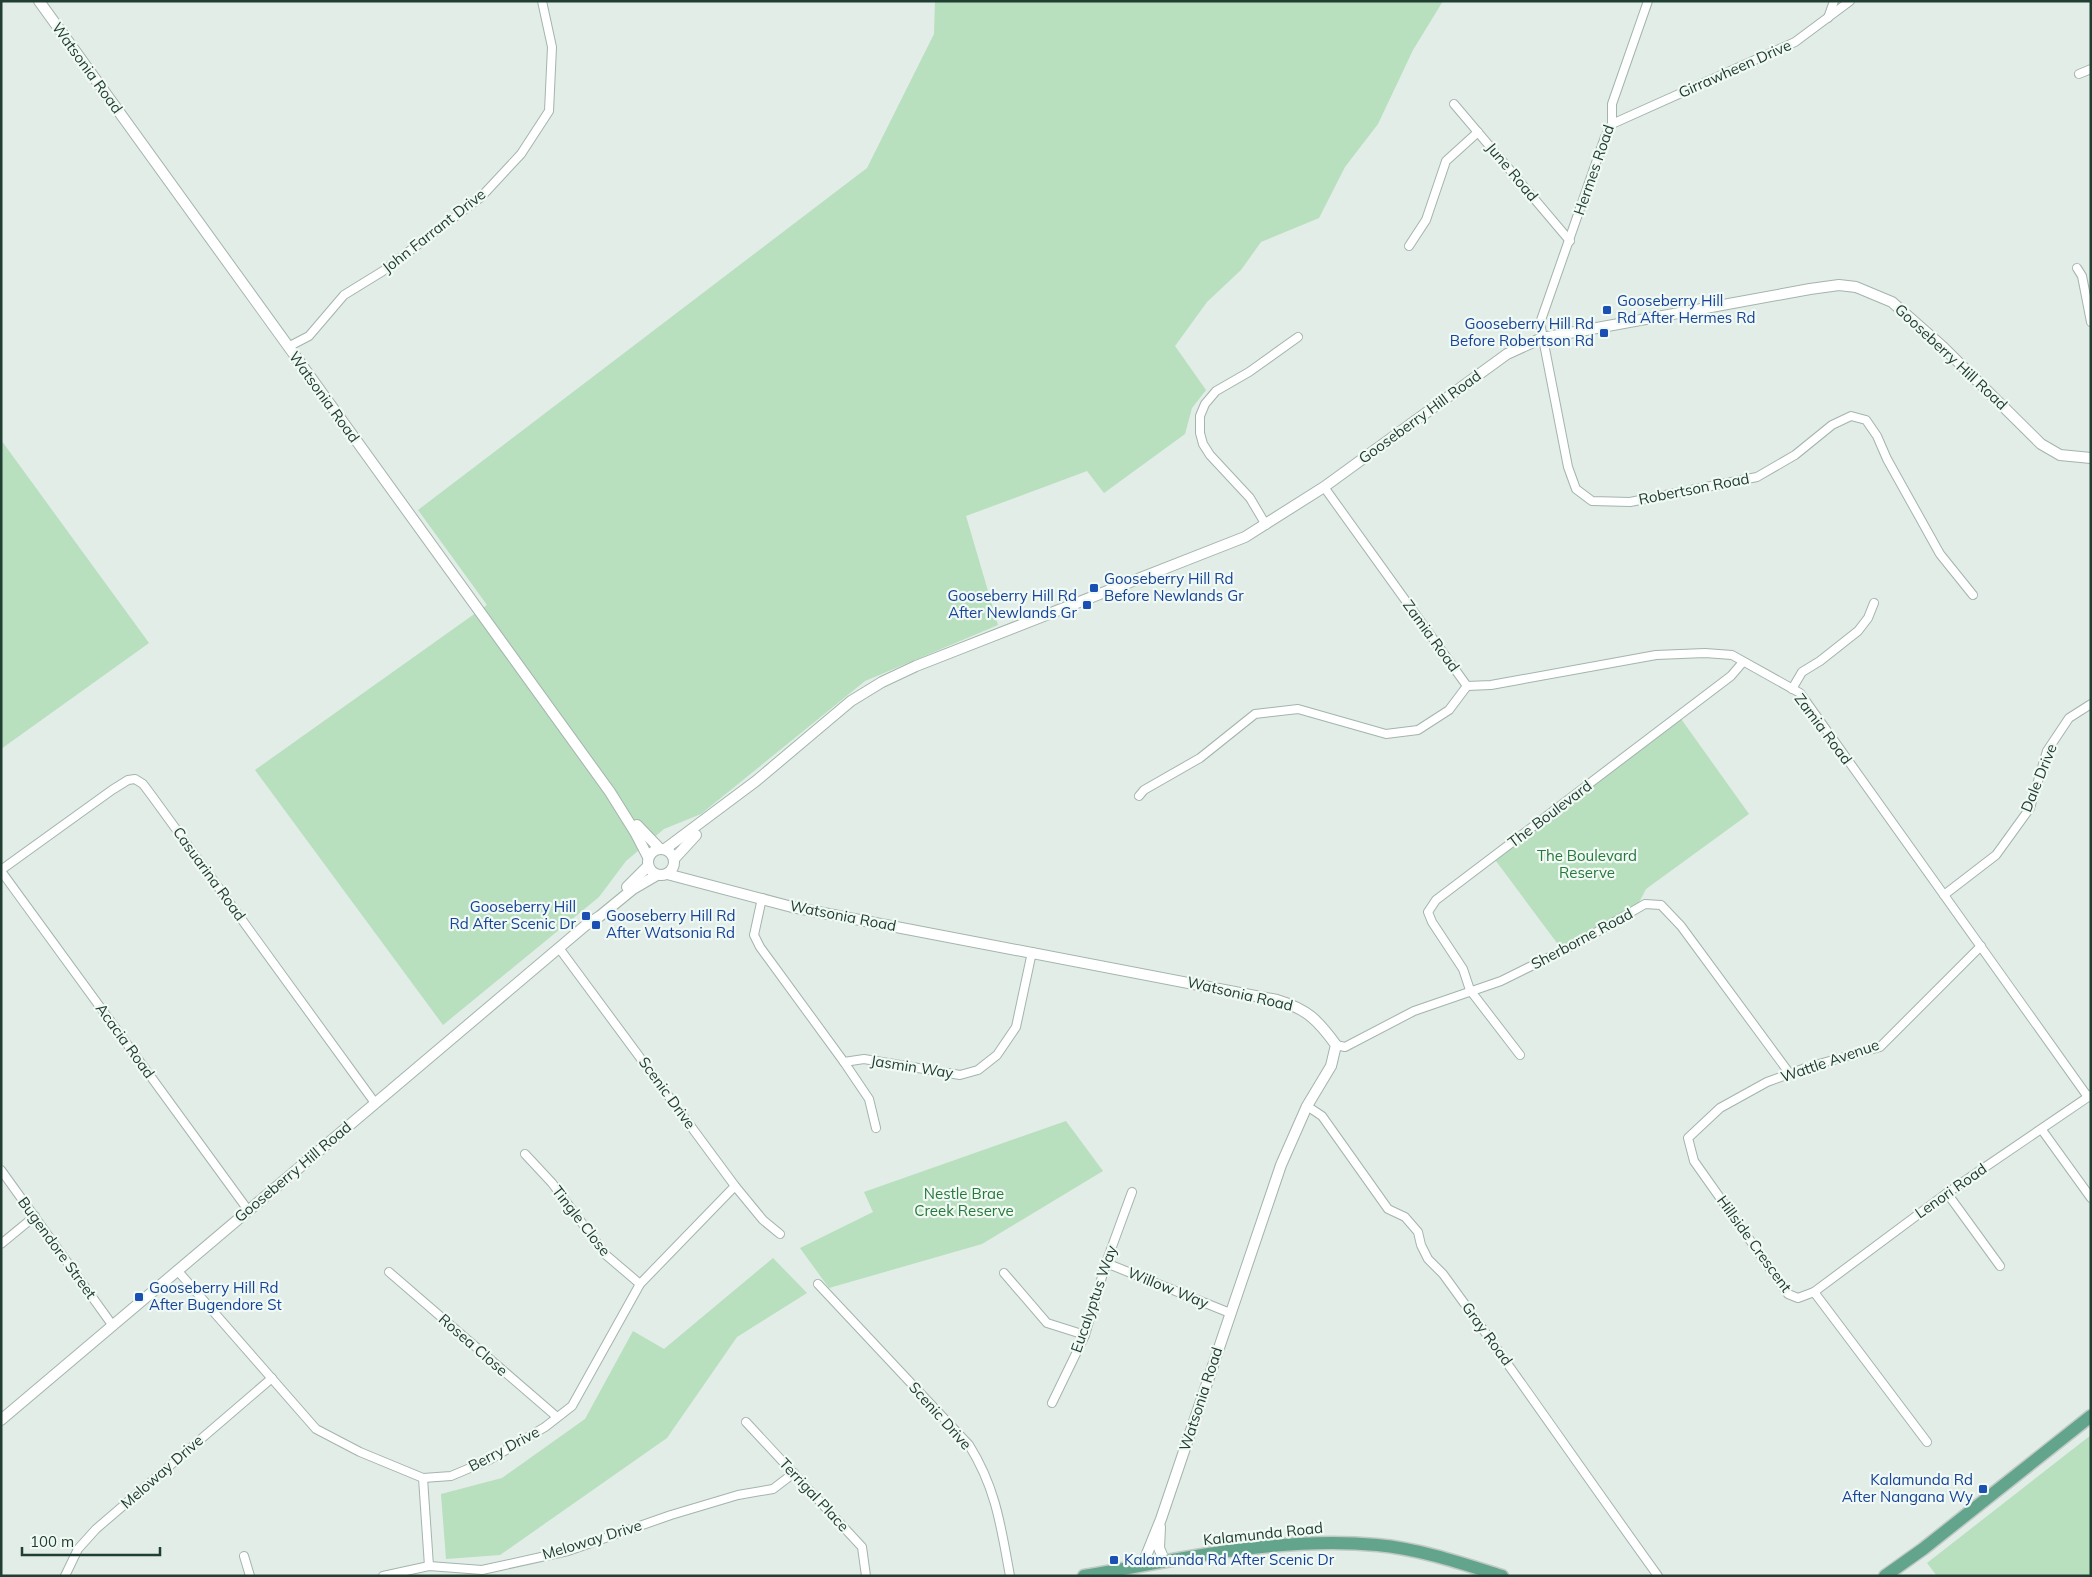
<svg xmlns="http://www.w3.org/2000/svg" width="2092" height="1577" font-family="Mulish,sans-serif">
<rect width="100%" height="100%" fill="#e1ede6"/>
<g fill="#b8dfbe">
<polygon points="935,1 1443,1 1413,50 1378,124 1345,167 1319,218 1261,242 1241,270 1207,302 1175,346 1206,390 1192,408 1185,434 1104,493 1087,471 966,516 998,625 865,681 701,814 664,829 626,861 599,897 443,1025 255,770 487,605 418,510 867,168 934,34"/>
<polygon points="1,440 149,643 1,749"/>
<polygon points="1679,716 1749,814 1646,889 1635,910 1563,951 1493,857"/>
<polygon points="1066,1121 1103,1171 982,1244 829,1288 800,1248 873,1212 864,1192"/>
<polygon points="773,1258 807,1293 737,1337 667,1438 500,1555 446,1559 441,1494 502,1478 585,1419 633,1331 664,1349"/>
<polygon points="2091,1435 2091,1576 1937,1576 1927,1563"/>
</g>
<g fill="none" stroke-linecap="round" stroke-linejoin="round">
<defs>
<g id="minor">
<polyline points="1648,1 1612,104 1612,124 1605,137 1540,323 1568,467 1576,489 1592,501 1630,502 1757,477 1795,455 1832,425 1851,416 1866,420 1877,436 1887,459 1940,554 1973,595"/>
<polyline points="1828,18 1834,1"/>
<polyline points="2079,74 2091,69"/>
<polyline points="1454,104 1570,241"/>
<polyline points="1612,124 1795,42 1850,1"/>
<polyline points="1409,246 1426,220 1446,161 1478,132"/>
<polyline points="2077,268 2082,276 2091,322"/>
<polyline points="288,347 309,336 344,295 383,271 481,197 521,154 549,111 552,47 542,1"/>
<polyline points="1324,487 1467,686 1491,685 1656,655 1705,653 1732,655 1800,693 2088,1097"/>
<polyline points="1266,525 1250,498 1210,455 1203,444 1200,433 1200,416 1205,404 1216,391 1249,372 1298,337"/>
<polyline points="1792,689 1802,672 1820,661 1858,631 1868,618 1874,603"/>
<polyline points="1139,796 1144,790 1200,758 1255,714 1298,709 1386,734 1418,730 1449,710 1467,686"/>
<polyline points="1,870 112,790 128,780 135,779 143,784 152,796 375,1103"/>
<polyline points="1,871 248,1210"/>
<polyline points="1944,895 1996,855 2030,808 2047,751 2069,718 2091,704"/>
<polyline points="762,898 754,935 760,947 844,1062 864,1059 960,1075 978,1070 997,1055 1016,1027 1032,952"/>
<polyline points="559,948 735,1186 763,1220 780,1234"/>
<polyline points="1336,1045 1345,1047 1414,1011 1501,981 1578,943 1645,904 1661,905 1681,926 1790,1074"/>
<polyline points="1520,1055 1470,990 1463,969 1432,922 1428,912 1436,900 1731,676 1743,662"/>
<polyline points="844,1062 869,1099 876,1128"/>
<path d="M 1307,1106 L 1322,1116 L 1388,1209 L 1405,1217 L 1418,1232 L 1421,1245 L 1428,1259 L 1443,1274 C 1516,1374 1586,1476 1658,1576"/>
<polyline points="2042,1130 2091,1198"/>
<polyline points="525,1154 552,1183 606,1255 640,1284"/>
<polyline points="1,1170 113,1326"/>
<polyline points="1947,1193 2000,1266"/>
<polyline points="1,1244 35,1216"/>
<polyline points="1106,1263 1230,1313"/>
<polyline points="177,1270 316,1429 360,1452 423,1478 451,1476 489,1460 545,1427 572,1406 640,1284 735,1186"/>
<polyline points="389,1272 557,1417"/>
<polyline points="1004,1273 1047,1323 1085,1335"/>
<path d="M 818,1284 L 969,1445 C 996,1488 1001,1527 1010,1576"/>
<polyline points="1814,1292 1947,1193 2091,1095"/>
<polyline points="1052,1403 1085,1335 1106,1263 1132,1192"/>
<polyline points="746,1422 862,1547 866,1576"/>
<polyline points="1927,1442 1814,1292 1798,1298 1788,1294 1694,1161 1688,1138 1720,1108 1767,1082 1808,1067 1880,1047 1981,946"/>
<polyline points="423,1478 429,1566"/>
<polyline points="244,1556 250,1576"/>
<polyline points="65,1576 78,1549 96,1529 272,1378"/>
<polyline points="383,1576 429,1566 482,1570 568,1551 671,1515 738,1495 773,1489 794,1473"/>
</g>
<g id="tertiary">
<polyline points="39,1 610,792 635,832 648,857"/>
<polyline points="637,825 660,849"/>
<circle cx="661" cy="862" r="13"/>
<polyline points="665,849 756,781 851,701 882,682 916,666 1245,537 1324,487 1507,354 1542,338 1810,289 1839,285 1856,287 1892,302 1943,347 2041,444 2060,455 2091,458"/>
<polyline points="674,859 696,835"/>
<path d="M 667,874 L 792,907 L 1277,1000 C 1307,1009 1318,1020 1336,1045 L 1331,1066 L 1307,1106 L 1281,1165 L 1161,1519 L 1142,1566"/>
<polyline points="627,887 648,866"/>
<polyline points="1,1420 586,925 600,916 633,889 657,875"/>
<polyline points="1160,1527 1159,1548 1165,1562"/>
</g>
<g id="primary">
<path d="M 1084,1576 C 1180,1559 1279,1536 1377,1545 C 1420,1549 1461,1563 1502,1576"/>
<polyline points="1885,1576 1923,1549 2091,1416"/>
</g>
</defs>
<use href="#minor" stroke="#a3b5ac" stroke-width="10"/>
<use href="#tertiary" stroke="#a3b5ac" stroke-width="12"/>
<use href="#primary" stroke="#c1c9c6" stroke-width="15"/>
<use href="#minor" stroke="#fff" stroke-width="8"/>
<use href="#tertiary" stroke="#fff" stroke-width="10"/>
<use href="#primary" stroke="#62a58c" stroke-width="12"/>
</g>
<g fill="#1a4fb4" stroke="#f1f9f4" stroke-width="2">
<rect x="1602" y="305" width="10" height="10" rx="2.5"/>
<rect x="1599" y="328" width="10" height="10" rx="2.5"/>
<rect x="1089" y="583" width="10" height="10" rx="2.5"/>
<rect x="1082" y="600" width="10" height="10" rx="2.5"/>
<rect x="581" y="911" width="10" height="10" rx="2.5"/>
<rect x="591" y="920" width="10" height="10" rx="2.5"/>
<rect x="134" y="1292" width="10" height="10" rx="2.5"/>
<rect x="1978" y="1484" width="10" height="10" rx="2.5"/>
<rect x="1109" y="1555" width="10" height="10" rx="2.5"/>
</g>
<g text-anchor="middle" stroke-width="4.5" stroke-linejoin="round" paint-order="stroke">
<g font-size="15" fill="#203e32" stroke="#f1f9f4">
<text transform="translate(87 68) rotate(54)" y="5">Watsonia Road</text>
<text transform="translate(1735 69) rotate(-24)" y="5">Girrawheen Drive</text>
<text transform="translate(1594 170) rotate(-71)" y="5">Hermes Road</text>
<text transform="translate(1512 172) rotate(50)" y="5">June Road</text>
<text transform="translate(434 231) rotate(-38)" y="5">John Farrant Drive</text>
<text transform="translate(1951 357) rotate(43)" y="5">Gooseberry Hill Road</text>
<text transform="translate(324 397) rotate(54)" y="5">Watsonia Road</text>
<text transform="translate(1420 417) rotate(-36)" y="5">Gooseberry Hill Road</text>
<text transform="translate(1694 489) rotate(-11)" y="5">Robertson Road</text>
<text transform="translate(1431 636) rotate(54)" y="5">Zamia Road</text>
<text transform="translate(1823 729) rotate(53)" y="5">Zamia Road</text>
<text transform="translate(2039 778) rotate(-68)" y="5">Dale Drive</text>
<text transform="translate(1550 814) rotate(-37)" y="5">The Boulevard</text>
<text transform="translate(209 874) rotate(54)" y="5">Casuarina Road</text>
<text transform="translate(843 916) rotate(11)" y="5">Watsonia Road</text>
<text transform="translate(1582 939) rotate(-28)" y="5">Sherborne Road</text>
<text transform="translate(1240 994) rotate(13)" y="5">Watsonia Road</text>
<text transform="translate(125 1041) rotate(54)" y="5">Acacia Road</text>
<text transform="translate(1830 1061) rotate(-19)" y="5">Wattle Avenue</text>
<text transform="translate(912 1067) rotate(9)" y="5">Jasmin Way</text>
<text transform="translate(667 1093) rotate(54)" y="5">Scenic Drive</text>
<text transform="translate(293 1172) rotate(-40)" y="5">Gooseberry Hill Road</text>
<text transform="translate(1951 1191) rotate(-35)" y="5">Lenori Road</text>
<text transform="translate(581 1221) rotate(52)" y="5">Tingle Close</text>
<text transform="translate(1754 1244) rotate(54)" y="5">Hillside Crescent</text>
<text transform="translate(57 1248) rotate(54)" y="5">Bugendore Street</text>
<text transform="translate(1168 1288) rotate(22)" y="5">Willow Way</text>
<text transform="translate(1094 1299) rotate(-71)" y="5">Eucalyptus Way</text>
<text transform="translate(1487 1334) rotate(54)" y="5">Gray Road</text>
<text transform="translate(473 1345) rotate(41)" y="5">Rosea Close</text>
<text transform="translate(1201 1399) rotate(-72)" y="5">Watsonia Road</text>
<text transform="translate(940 1416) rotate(48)" y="5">Scenic Drive</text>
<text transform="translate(504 1449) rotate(-28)" y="5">Berry Drive</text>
<text transform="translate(162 1472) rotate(-41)" y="5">Meloway Drive</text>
<text transform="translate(814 1495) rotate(47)" y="5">Terrigal Place</text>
<text transform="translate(1263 1534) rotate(-6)" y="5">Kalamunda Road</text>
<text transform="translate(592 1540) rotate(-17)" y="5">Meloway Drive</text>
</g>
<g font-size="15" fill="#164399" stroke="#f1f9f4" text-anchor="start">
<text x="1617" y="306">Gooseberry Hill<tspan x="1617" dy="17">Rd After Hermes Rd</tspan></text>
<text x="1594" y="329" text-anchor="end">Gooseberry Hill Rd<tspan x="1594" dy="17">Before Robertson Rd</tspan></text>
<text x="1104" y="584">Gooseberry Hill Rd<tspan x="1104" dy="17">Before Newlands Gr</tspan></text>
<text x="1077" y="601" text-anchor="end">Gooseberry Hill Rd<tspan x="1077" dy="17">After Newlands Gr</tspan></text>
<text x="576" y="912" text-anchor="end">Gooseberry Hill<tspan x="576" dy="17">Rd After Scenic Dr</tspan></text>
<text x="606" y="921">Gooseberry Hill Rd<tspan x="606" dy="17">After Watsonia Rd</tspan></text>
<text x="149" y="1293">Gooseberry Hill Rd<tspan x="149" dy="17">After Bugendore St</tspan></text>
<text x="1973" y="1485" text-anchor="end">Kalamunda Rd<tspan x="1973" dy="17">After Nangana Wy</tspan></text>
<text x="1124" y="1565">Kalamunda Rd After Scenic Dr</text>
</g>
<g font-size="15" fill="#27783c" stroke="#f1f9f4">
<text x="1587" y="861">The Boulevard<tspan x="1587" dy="17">Reserve</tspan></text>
<text x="964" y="1199">Nestle Brae<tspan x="964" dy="17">Creek Reserve</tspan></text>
</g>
</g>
<rect width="2092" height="1577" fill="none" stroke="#203e32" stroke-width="5"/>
<path d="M22 1547v8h138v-8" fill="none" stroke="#203e32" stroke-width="2.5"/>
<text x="30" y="1547" font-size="15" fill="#203e32" stroke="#f1f9f4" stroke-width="4" paint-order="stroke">100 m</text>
</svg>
